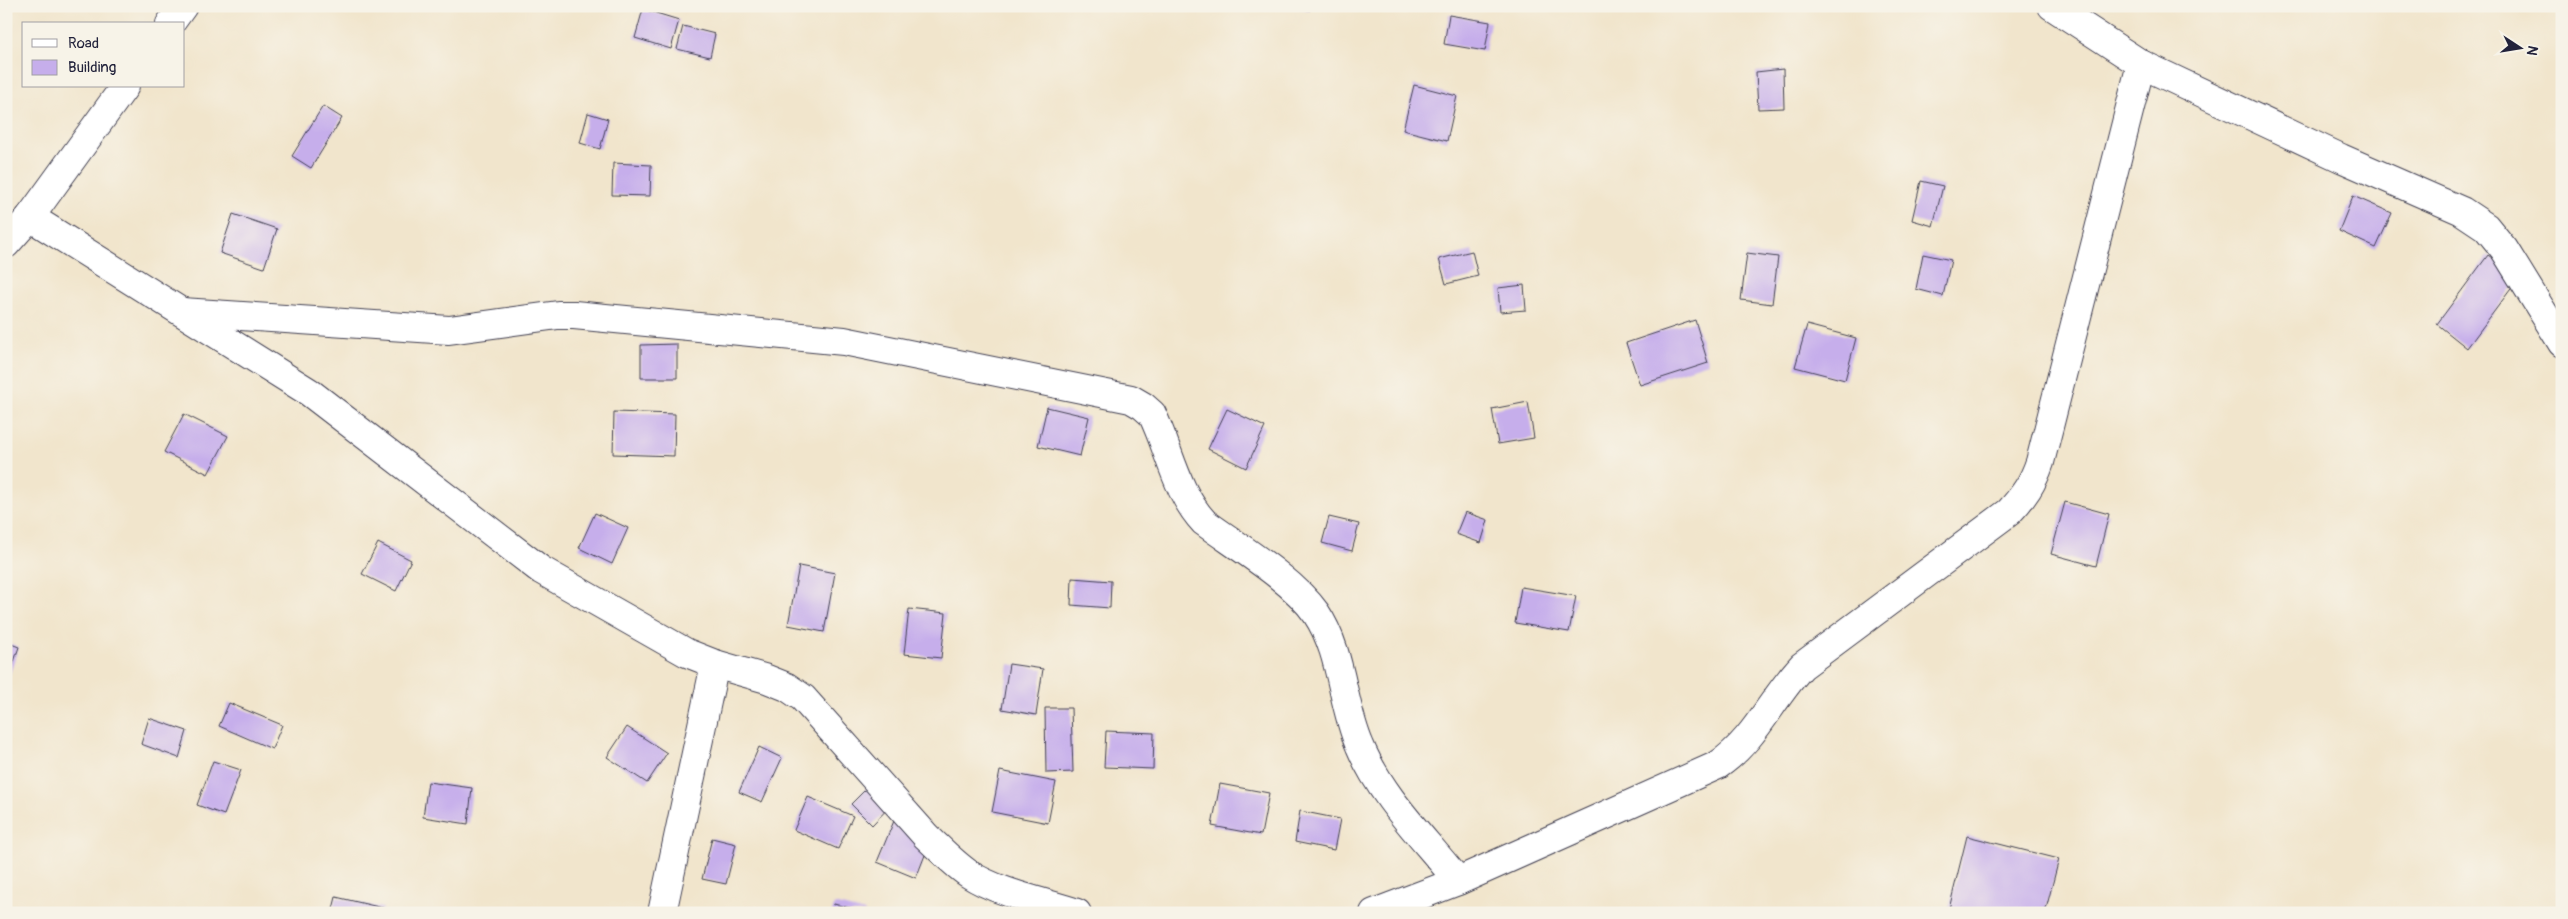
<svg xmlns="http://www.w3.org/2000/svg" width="2568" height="919" font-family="Pangolin,sans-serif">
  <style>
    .building { fill: #c6aeeb }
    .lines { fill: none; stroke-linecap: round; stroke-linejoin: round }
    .minor-casing { stroke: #413f51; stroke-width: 30 }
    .tertiary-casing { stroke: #413f51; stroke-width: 30 }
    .minor { stroke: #fff; stroke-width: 28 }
    .tertiary { stroke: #fff; stroke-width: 28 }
  </style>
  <rect width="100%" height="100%" fill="#f7f3e8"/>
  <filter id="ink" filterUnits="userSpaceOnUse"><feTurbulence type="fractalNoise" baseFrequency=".02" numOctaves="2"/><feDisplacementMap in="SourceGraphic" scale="10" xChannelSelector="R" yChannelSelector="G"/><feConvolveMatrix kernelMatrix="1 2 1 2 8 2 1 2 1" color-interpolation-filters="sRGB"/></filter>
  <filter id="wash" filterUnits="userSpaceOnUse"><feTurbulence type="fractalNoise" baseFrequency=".0096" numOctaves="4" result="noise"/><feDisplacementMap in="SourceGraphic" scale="20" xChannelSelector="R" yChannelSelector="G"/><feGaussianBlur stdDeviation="1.12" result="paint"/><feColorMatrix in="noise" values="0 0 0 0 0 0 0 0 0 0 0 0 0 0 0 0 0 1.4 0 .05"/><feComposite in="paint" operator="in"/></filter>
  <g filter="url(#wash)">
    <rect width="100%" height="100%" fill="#f1e5cc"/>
    <g id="blocks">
      <g class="building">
        <path d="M 1283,6 L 1311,6 L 1310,10 Z"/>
        <path d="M 643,9 L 679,20 L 671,49 L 635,38 Z"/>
        <path d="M 1449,15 L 1490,22 L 1485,51 L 1444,44 Z"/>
        <path d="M 683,26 L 715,34 L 710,57 L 677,49 Z"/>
        <path d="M 1783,69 L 1784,108 L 1758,109 L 1756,72 Z"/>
        <path d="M 1414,85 L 1457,96 L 1447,141 L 1403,130 Z"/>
        <path d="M 323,106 L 342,118 L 311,168 L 292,156 Z"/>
        <path d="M 588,113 L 608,119 L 600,149 L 580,143 Z"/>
        <path d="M 613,163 L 651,165 L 650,196 L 612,195 Z"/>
        <path d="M 1921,181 L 1943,186 L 1933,226 L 1912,220 Z"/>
        <path d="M 2353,196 L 2392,213 L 2376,248 L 2339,231 Z"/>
        <path d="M 233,214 L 277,229 L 264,268 L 220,253 Z"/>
        <path d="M 1472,251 L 1478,276 L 1446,284 L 1439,259 Z"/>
        <path d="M 1747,253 L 1778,257 L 1772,304 L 1741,300 Z"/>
        <path d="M 1923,254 L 1951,260 L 1943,296 L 1916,289 Z"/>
        <path d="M 2488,255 L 2519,278 L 2467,348 L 2437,324 Z"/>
        <path d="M 1524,285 L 1526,310 L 1500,312 L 1498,288 Z"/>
        <path d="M 1695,320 L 1708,363 L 1640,385 L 1626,343 Z"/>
        <path d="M 1807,325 L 1856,338 L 1845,380 L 1795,367 Z"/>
        <path d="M 677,344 L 677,378 L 641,378 L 641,345 Z"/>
        <path d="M 1528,402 L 1534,438 L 1498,444 L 1492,409 Z"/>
        <path d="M 1047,407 L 1089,417 L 1080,456 L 1038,446 Z"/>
        <path d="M 1227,409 L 1265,427 L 1246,468 L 1208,449 Z"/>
        <path d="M 614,412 L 675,414 L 674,456 L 613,454 Z"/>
        <path d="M 184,414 L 228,436 L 208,474 L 164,452 Z"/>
        <path d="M 2065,502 L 2109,514 L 2096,566 L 2051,554 Z"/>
        <path d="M 1465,512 L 1488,520 L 1481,543 L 1456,534 Z"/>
        <path d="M 595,513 L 628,528 L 612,564 L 579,548 Z"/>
        <path d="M 1329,517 L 1359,524 L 1352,551 L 1322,543 Z"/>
        <path d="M 378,543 L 411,560 L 396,591 L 362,574 Z"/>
        <path d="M 799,566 L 835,573 L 824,632 L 788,625 Z"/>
        <path d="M 1072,578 L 1111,581 L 1110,608 L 1071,605 Z"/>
        <path d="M 1521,587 L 1576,596 L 1569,632 L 1515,623 Z"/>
        <path d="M 909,609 L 946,613 L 941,658 L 904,654 Z"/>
        <path d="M 6,642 L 19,647 L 8,679 L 6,678 Z"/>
        <path d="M 1009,664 L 1043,669 L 1036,715 L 1002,709 Z"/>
        <path d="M 229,703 L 282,725 L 272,749 L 219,726 Z"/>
        <path d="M 1045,708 L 1071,708 L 1073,772 L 1046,773 Z"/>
        <path d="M 149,718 L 187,731 L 179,758 L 141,744 Z"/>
        <path d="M 627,727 L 667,753 L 647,783 L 607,757 Z"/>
        <path d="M 1106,731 L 1154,733 L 1153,769 L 1104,767 Z"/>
        <path d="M 759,747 L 782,758 L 762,802 L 739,792 Z"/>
        <path d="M 213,761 L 241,770 L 224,815 L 197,805 Z"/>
        <path d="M 1000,771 L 1056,782 L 1048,823 L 992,812 Z"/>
        <path d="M 875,780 L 895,801 L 872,825 L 851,804 Z"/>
        <path d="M 428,782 L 472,788 L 468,824 L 423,817 Z"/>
        <path d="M 1220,784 L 1269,793 L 1261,835 L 1212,826 Z"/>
        <path d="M 808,797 L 853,816 L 838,849 L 794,830 Z"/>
        <path d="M 1300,811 L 1340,819 L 1334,850 L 1295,842 Z"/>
        <path d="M 896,816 L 934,832 L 916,878 L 877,862 Z"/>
        <path d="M 1967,836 L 2059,859 L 2045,913 L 1948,913 Z"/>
        <path d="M 712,838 L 736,844 L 726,884 L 702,879 Z"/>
        <path d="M 336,897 L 383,908 L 382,913 L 332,913 Z"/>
        <path d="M 834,904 L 865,912 L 865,913 L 832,913 Z"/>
      </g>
    </g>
  </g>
  <g filter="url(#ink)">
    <use href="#blocks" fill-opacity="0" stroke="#413f51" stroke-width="1"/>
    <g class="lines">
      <g class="minor-casing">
        <g id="minor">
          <path d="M 2052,6 L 2141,64 L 2341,158 L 2462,211 L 2486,227 L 2504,249 L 2562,343"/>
          <path d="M 30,217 L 309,392 L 541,570 L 687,653 L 715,664 L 767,679 L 787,687 L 803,698 L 926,836 C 940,849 953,863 969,874 C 998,893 1044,902 1077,913"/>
          <path d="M 182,312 L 449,330 L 558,315 L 574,315 L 844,341 L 1131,399 L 1143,406 L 1152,414 C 1170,451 1176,492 1204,522 C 1238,547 1292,579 1316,613 C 1343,653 1341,703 1360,746 C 1381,797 1424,838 1458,881"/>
          <path d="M 662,913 L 715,664"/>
          <path d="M 1374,913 L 1458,881 L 1718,765 C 1756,739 1771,699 1802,666 L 2009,512 C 2024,496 2033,483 2040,462 L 2141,64"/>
        </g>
      </g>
      <g class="tertiary-casing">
        <g id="tertiary">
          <path d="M 170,24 L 183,6"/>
          <path d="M 6,244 L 30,217 L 125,86"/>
        </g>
      </g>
      <use href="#minor" class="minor"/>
      <use href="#tertiary" class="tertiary"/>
    </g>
  </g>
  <rect width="2568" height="919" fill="none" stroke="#f7f3e8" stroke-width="25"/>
  <rect x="22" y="22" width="162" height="65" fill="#f7f3e8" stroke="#a29fa3"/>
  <rect x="32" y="39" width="25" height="8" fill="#ffffff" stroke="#a29fa3"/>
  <text x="68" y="48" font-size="15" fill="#22223b">Road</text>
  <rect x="32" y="60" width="25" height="15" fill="#c6aeeb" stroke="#a29fa3"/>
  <text x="68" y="72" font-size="15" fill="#22223b">Building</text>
  <g transform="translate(2520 48) rotate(102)" stroke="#f7f3e8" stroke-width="4" paint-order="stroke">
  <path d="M0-4L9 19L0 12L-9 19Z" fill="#22223b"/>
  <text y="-8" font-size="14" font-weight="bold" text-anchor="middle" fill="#22223b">N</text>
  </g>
</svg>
